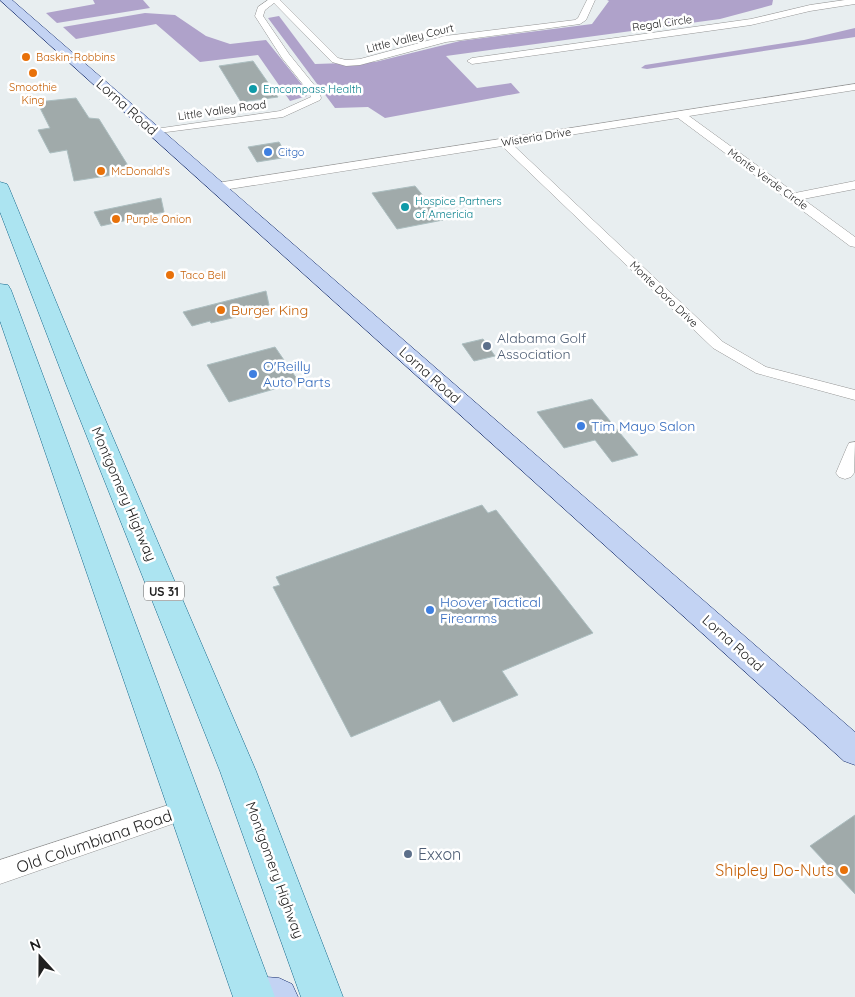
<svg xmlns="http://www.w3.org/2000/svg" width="855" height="997" font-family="Quicksand,sans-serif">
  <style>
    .forest { fill: #afa2ca }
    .building { fill: #a0aaaa; stroke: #acbec0 }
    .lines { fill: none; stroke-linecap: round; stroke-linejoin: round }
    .street-casing { stroke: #949494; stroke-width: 1 }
    .secondary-casing { stroke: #122a6c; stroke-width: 1 }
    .primary-casing { stroke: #12678b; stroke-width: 1 }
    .street { fill: #fff; fill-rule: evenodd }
    .secondary { fill: #c3d3f3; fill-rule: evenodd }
    .primary { fill: #ace4f1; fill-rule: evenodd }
    .food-dot { fill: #e8710a; stroke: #fff; stroke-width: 2 }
    .culture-dot { fill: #0f9aa8; stroke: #fff; stroke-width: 2 }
    .shop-dot { fill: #3f7fe0; stroke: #fff; stroke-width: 2 }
    .service-dot { fill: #5c6f8a; stroke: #fff; stroke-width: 2 }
    .labels { text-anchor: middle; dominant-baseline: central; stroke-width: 5; stroke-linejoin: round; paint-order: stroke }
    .far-street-label { font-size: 11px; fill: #202020; stroke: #fff }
    .far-food-label { font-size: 11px; fill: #c56008; stroke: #fff; text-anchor: start }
    .far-culture-label { font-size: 11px; fill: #0d838f; stroke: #fff; text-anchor: start }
    .far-shop-label { font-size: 11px; fill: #366cbe; stroke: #fff; text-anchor: start }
    .shield { fill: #fff; stroke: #636363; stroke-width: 1 }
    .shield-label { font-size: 12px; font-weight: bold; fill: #202020 }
    .street-label { font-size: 14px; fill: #202020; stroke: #fff }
    .food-label { font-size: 14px; fill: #c56008; stroke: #fff; text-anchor: start }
    .service-label { font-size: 14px; fill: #4e5e75; stroke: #fff; text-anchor: start }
    .shop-label { font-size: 14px; fill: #366cbe; stroke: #fff; text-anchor: start }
    .near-street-label { font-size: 16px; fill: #202020; stroke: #fff }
    .near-service-label { font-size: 16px; fill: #4e5e75; stroke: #fff; text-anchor: start }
    .near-food-label { font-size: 16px; fill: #c56008; stroke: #fff; text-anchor: end }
  </style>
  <rect width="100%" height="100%" fill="#e8eef0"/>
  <g class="forest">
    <path d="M 93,0 L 143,0 L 150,8 L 57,23 L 46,13 L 95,4 Z"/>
    <path d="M 607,0 L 773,0 L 772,5 L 720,19 L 446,56 L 477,88 L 511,83 L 520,93 L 385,118 L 368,107 L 335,108 L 268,18 L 279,16 L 315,64 L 375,62 L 460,41 L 592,24 L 609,1 Z"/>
    <path d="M 145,13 L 175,15 L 206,36 L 230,44 L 266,40 L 303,86 L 307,96 L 290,101 L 258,55 L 200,62 L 156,24 L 76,39 L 63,27 Z"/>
    <path d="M 855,28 L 855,37 L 647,69 L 641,68 L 645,65 L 804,40 Z"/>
  </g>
  <g class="building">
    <path d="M 253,61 L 278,97 L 241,102 L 219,66 Z"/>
    <path d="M 76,98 L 89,118 L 99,119 L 132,172 L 74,181 L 67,150 L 50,153 L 38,130 L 50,128 L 37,102 Z"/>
    <path d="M 279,142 L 288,157 L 257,162 L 248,147 Z"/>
    <path d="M 415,186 L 443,220 L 397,229 L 372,193 Z"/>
    <path d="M 161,198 L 164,212 L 101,226 L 94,212 Z"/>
    <path d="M 266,291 L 269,305 L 234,314 L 236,317 L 211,323 L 210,321 L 192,326 L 183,312 Z"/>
    <path d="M 483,339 L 495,356 L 474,361 L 462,344 Z"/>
    <path d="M 275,347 L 299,382 L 229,402 L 207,365 Z"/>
    <path d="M 592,399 L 638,455 L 612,462 L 595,440 L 564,448 L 537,412 Z"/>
    <path d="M 482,505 L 488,513 L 496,510 L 593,633 L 502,671 L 518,695 L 453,722 L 440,700 L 351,737 L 273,587 L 280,585 L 276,577 Z"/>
    <path d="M 855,815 L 855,894 L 810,846 Z"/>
  </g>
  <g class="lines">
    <g class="street-casing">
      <g id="street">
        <path d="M 268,0 L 280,0 L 338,58 L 346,60 L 360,59 L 445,36 L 575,20 L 578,18 L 587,0 L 595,0 L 586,20 L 580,24 L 446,42 L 360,65 L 346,66 L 332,62 L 274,3 L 265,10 L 263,16 L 289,54 L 319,91 L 321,98 L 320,100 L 283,117 L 151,134 L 150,132 L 151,130 L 155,129 L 280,111 L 311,97 L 309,92 L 282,58 L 255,16 L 258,7 Z"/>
        <path d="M 845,0 L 855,0 L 855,4 L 810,11 L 751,25 L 472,64 L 467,61 L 472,58 L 751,19 L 810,5 Z"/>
        <path d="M 855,84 L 855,90 L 689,116 L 795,193 L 855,181 L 855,189 L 803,199 L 855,237 L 855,247 L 850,246 L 678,118 L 512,144 L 723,342 L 766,367 L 855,390 L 855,400 L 756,373 L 713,348 L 502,146 L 217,191 L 211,187 L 217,183 Z"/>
        <path d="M 855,442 L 854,473 L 851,477 L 845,479 L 839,477 L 836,473 L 847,447 L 849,443 Z"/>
        <path d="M 187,799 L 195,802 L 199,809 L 195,816 L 0,884 L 0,860 Z"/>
      </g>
    </g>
    <g class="secondary-casing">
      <g id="secondary">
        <path d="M 0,0 L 12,0 L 855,732 L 855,765 L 844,761 Z"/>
        <path d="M 253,976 L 279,978 L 292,984 L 298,997 L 235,997 L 240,982 Z"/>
      </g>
    </g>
    <g class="primary-casing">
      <g id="primary">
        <path d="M 0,182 L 7,184 L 9,188 L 90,384 L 256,771 L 343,997 L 301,997 L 220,771 L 66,384 L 0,212 Z"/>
        <path d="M 0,284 L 8,285 L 11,290 L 275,997 L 233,997 L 0,321 Z"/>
      </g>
    </g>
    <use href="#street" class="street"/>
    <use href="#secondary" class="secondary"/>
    <use href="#primary" class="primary"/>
  </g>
  <g class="food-dot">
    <circle cx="26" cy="57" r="5"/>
    <circle cx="33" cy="73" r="5"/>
    <circle cx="101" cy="171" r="5"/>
    <circle cx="116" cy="219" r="5"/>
    <circle cx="170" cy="275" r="5"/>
    <circle cx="221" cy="310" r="5"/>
    <circle cx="844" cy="870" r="5"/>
  </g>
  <g class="culture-dot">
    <circle cx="253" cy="89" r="5"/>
    <circle cx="405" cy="207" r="5"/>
  </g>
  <g class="shop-dot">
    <circle cx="268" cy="152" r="5"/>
    <circle cx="253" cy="374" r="5"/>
    <circle cx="581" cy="426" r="5"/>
    <circle cx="430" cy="610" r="5"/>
  </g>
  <g class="service-dot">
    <circle cx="487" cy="346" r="5"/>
    <circle cx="408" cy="854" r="5"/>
  </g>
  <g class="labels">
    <g class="far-street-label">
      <text transform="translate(662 23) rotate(-8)">Regal Circle</text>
      <text transform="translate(410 38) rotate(-14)">Little Valley Court</text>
      <text transform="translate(222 110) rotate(-8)">Little Valley Road</text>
      <text transform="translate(536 137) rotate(-9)">Wisteria Drive</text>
      <text transform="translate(768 179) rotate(36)">Monte Verde Circle</text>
      <text transform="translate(664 294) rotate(44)">Monte Doro Drive</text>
    </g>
    <g class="far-food-label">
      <text x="36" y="57">Baskin-Robbins</text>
      <text x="33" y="87" text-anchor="middle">Smoothie<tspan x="33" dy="13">King</tspan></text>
      <text x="111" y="171">McDonald's</text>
      <text x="126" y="219">Purple Onion</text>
      <text x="180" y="275">Taco Bell</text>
    </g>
    <g class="far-culture-label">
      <text x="263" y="89">Emcompass Health</text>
      <text x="415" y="201">Hospice Partners<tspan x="415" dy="13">of Americia</tspan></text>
    </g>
    <g class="far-shop-label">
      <text x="278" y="152">Citgo</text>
    </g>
    <rect class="shield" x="144" y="581.5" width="40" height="19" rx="4"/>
    <g class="shield-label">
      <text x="164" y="591">US 31</text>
    </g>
    <g class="street-label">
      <text transform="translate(127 107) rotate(42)">Lorna Road</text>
      <text transform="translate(430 375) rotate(42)">Lorna Road</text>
      <text transform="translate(124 494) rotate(67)">Montgomery Highway</text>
      <text transform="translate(733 643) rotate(42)">Lorna Road</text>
      <text transform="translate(275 870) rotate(70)">Montgomery Highway</text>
    </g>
    <g class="food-label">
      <text x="231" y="310">Burger King</text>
    </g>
    <g class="service-label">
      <text x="497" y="338">Alabama Golf<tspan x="497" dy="16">Association</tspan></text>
    </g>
    <g class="shop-label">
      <text x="263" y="366">O'Reilly<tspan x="263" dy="16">Auto Parts</tspan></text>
      <text x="591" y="426">Tim Mayo Salon</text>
      <text x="440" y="602">Hoover Tactical<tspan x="440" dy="16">Firearms</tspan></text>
    </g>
    <g class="near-street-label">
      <text transform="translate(94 841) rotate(-19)">Old Columbiana Road</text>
    </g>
    <g class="near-service-label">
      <text x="418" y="854">Exxon</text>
    </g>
    <g class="near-food-label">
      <text x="834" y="870">Shipley Do-Nuts</text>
    </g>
  </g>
  <g transform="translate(40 957) rotate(339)" stroke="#ffffff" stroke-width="4" paint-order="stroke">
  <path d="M0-4L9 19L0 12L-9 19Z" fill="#202020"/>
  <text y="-8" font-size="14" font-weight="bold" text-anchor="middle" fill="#202020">N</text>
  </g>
</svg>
